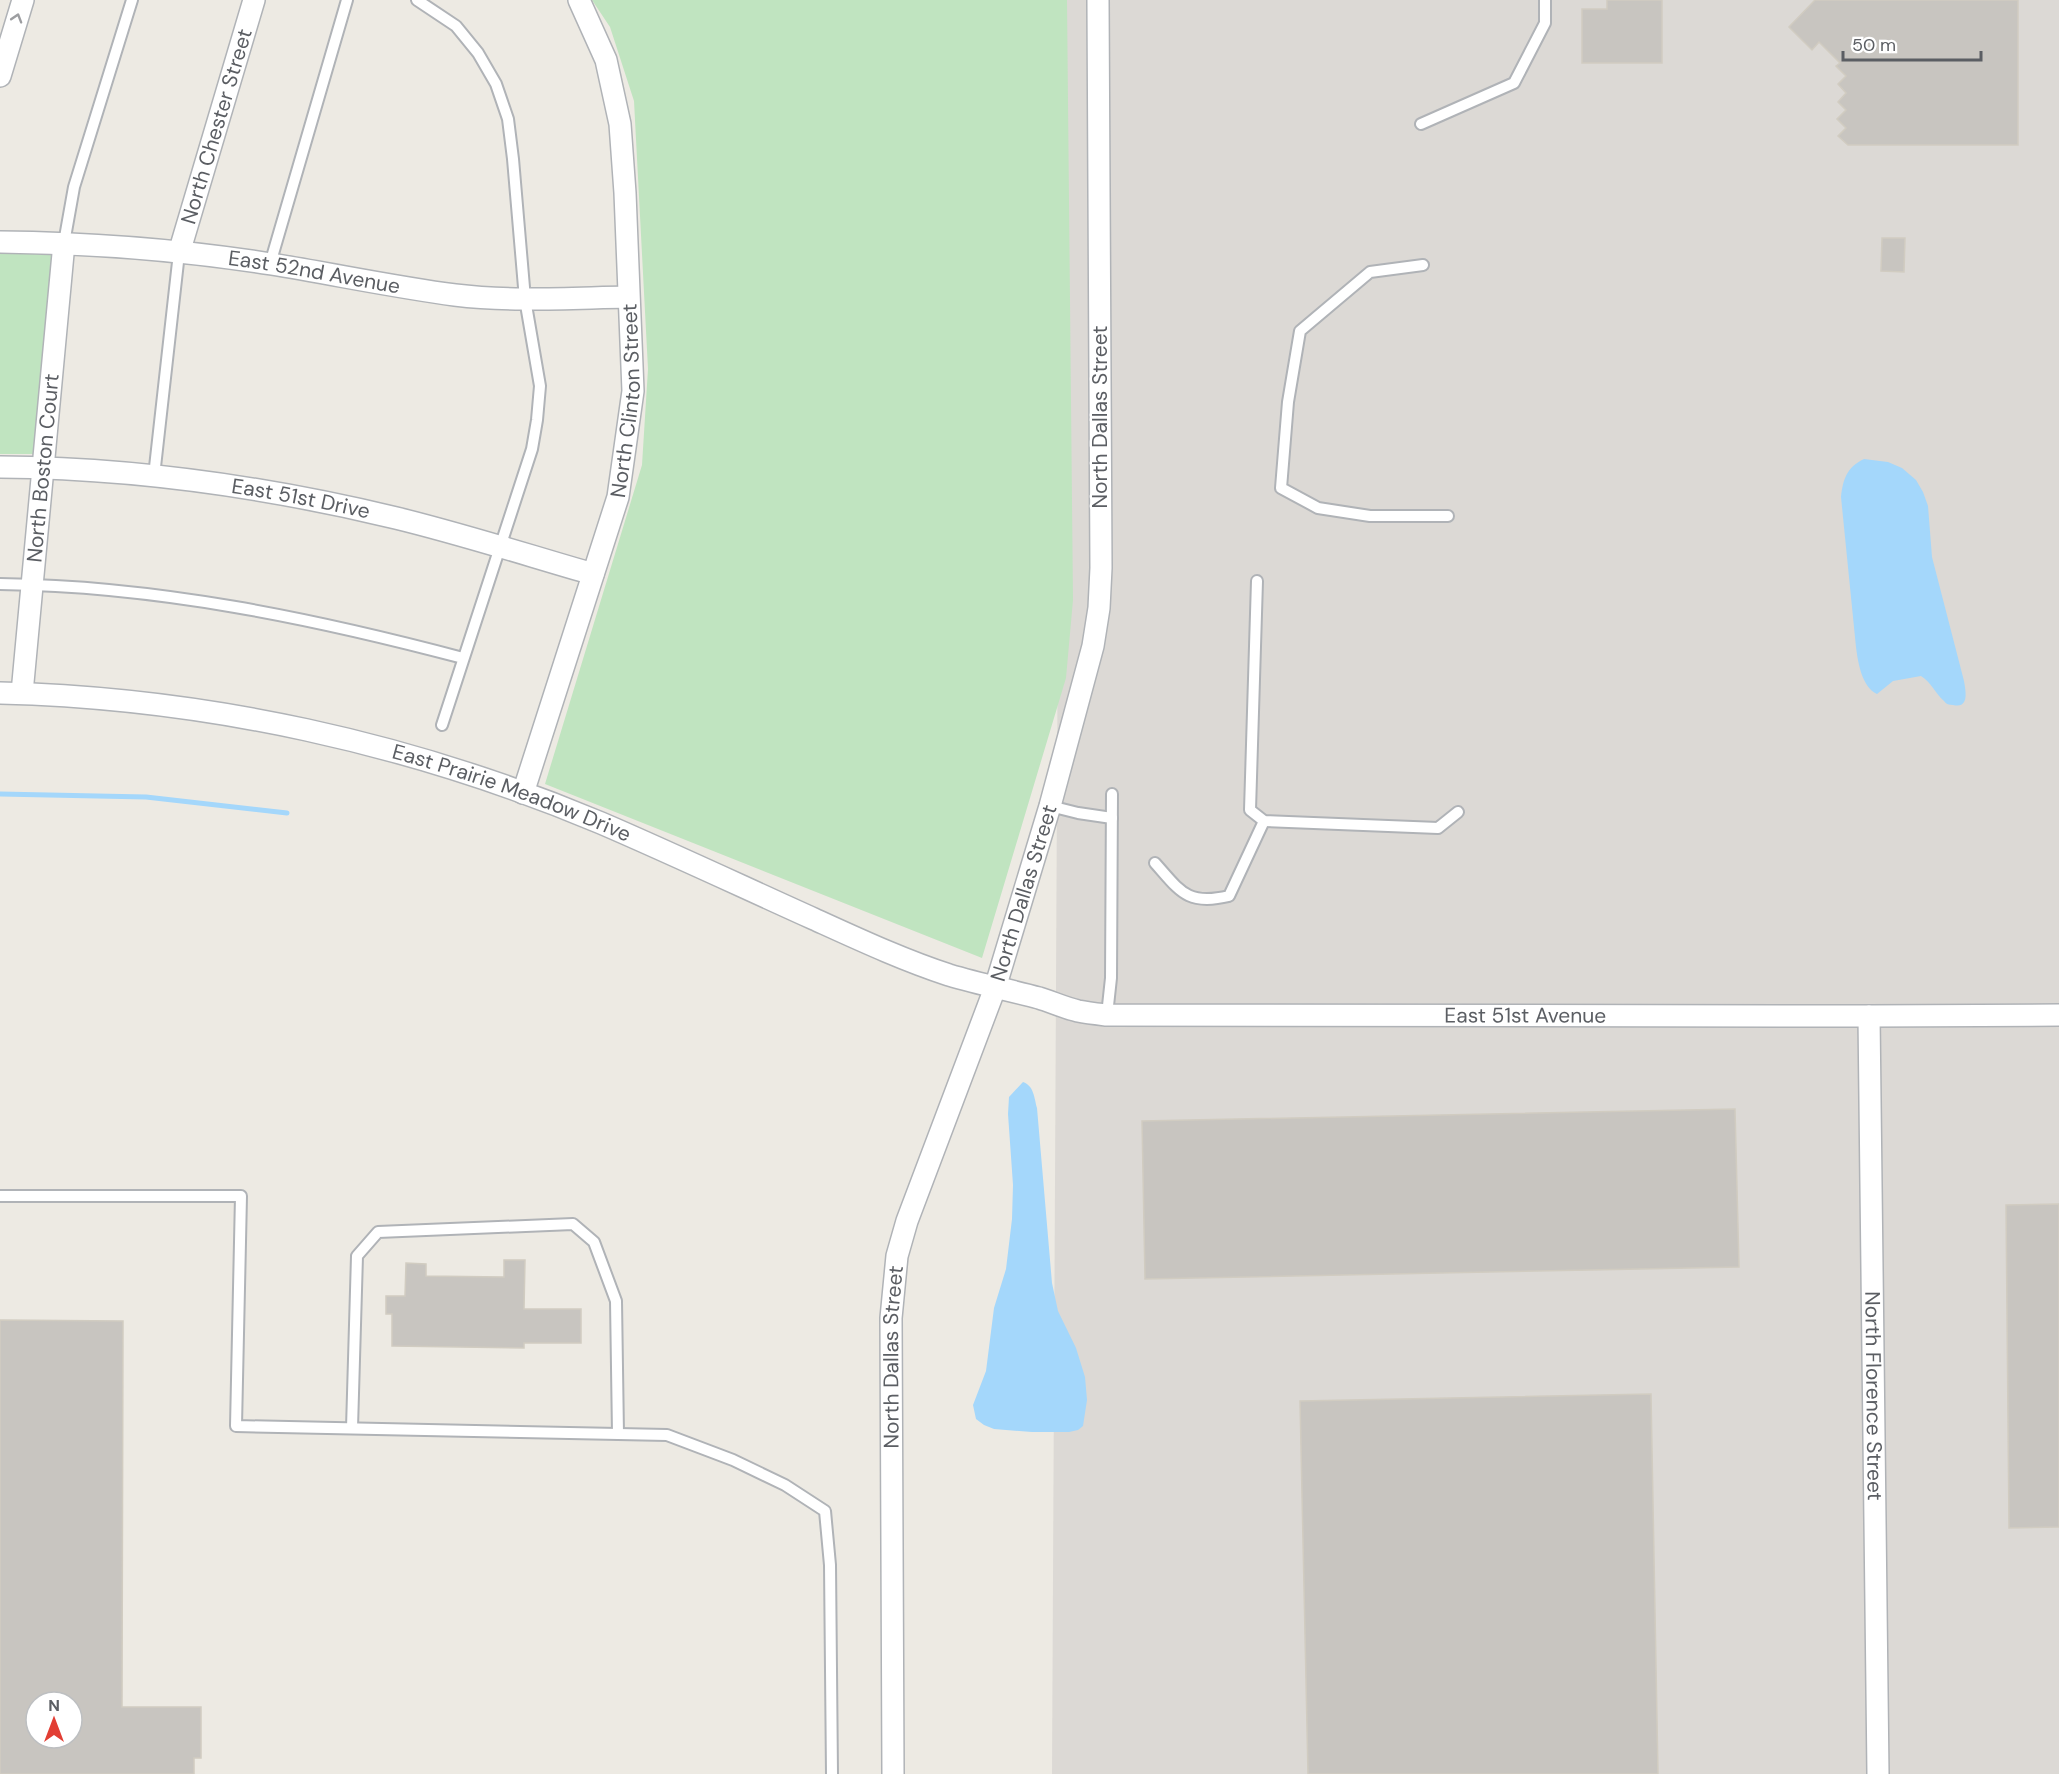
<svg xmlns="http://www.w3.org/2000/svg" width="2059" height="1774" font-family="'DM Sans',sans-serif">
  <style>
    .industrial { fill: #dcd9d5 }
    .green { fill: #c0e4c0 }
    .water { fill: #a4d7fb }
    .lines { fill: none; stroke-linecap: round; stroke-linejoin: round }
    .stream { stroke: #a4d7fb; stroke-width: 5 }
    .building { fill: #c8c5c0; stroke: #d1ccc1; stroke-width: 1.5; fill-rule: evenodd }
    .lane-casing { stroke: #b0b3b7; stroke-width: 14 }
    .street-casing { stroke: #b0b3b7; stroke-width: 24 }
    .lane { stroke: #fff; stroke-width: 10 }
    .street { stroke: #fff; stroke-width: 21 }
    .oneway { stroke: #9d9ea1 }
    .labels { text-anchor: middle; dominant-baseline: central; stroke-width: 4.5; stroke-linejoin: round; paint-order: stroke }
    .street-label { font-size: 21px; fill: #5b5e63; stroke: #fff }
  </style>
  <rect width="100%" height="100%" fill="#edeae3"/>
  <path class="industrial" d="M 1061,0 L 2059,0 L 2059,1774 L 1052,1774 Z"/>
  <g class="green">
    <path d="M 592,0 L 1067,0 L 1073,600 L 1066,678 L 982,958 L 545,784 L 642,465 L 648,369 L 634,101 L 610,27 Z"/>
    <path d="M 0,247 L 58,248 L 35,454 L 0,454 Z"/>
  </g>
  <g class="water">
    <path d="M 1864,459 L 1888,462 L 1902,468 L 1916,480 L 1923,492 L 1928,506 L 1932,557 L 1964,681 C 1966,692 1969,709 1953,705 C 1949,705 1946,704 1944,701 C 1935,693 1932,683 1921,676 L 1893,681 L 1877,694 C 1862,687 1858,663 1856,647 L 1841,497 C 1843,479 1847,467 1864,459 Z"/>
    <path d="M 1023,1082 C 1034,1086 1034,1097 1037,1108 L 1052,1283 L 1058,1311 L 1076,1348 L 1085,1377 L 1087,1400 L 1083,1426 L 1078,1430 L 1069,1432 L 1032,1432 L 994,1429 L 984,1425 L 976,1419 L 973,1405 L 986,1371 L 994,1308 L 1006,1269 L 1012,1219 L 1013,1185 L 1008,1114 L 1009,1097 Z"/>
  </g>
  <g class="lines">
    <path class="stream" d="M 0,794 L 146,797 L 287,813"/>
  </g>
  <g class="building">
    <path d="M 1607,0 L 1662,0 L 1662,63 L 1582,63 L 1582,9 L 1607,9 Z"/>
    <path d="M 1815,0 L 2018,0 L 2018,145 L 1848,145 L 1838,136 L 1846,128 L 1837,119 L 1846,110 L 1838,102 L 1846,93 L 1838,84 L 1846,76 L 1836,66 L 1840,63 L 1819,42 L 1812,50 L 1789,27 Z"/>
    <path d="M 1882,238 L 1905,238 L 1904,272 L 1881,271 Z"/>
    <path d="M 1735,1109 L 1739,1267 L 1145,1279 L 1142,1121 Z"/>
    <path d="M 2059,1204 L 2059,1527 L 2009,1528 L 2006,1205 Z"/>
    <path d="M 504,1260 L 525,1260 L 524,1309 L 581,1309 L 581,1343 L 524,1343 L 524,1348 L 392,1346 L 392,1314 L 386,1314 L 386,1296 L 405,1296 L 406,1263 L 426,1264 L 426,1276 L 504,1277 Z"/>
    <path d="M 0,1320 L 123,1321 L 122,1707 L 201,1707 L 201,1758 L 194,1758 L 194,1774 L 0,1774 ZM 36,1702 L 72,1702 L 72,1738 L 36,1738 Z"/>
    <path d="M 1651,1394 L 1658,1774 L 1308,1774 L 1300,1401 Z"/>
  </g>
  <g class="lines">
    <g class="lane-casing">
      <g id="lane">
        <path d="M 417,0 L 456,26 L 478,53 L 496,84 L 508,119 L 513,159 L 525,299 L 540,386 L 537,420 L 532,449 L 442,725"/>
        <path d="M 1421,124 L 1514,83 L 1545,23 L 1545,0"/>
        <path d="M 64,243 L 74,187 L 132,0"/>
        <path d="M 270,264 L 347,0"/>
        <path d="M 1423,265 L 1370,272 L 1300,331 L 1288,402 L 1281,488 L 1318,508 L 1370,516 L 1448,516"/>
        <path d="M 154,476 L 179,253"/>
        <path d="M 1257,581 L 1250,810 L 1264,821 L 1438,828 L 1458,812"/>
        <path d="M 0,584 C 157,586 312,618 463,658"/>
        <path d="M 1050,806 L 1078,813 L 1112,818"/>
        <path d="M 1155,863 C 1180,891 1187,906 1229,896 L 1264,821"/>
        <path d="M 1107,1015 L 1111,978 L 1112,794"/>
        <path d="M 0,1196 L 241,1196 L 236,1426 L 667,1435 L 733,1460 L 785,1485 L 825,1511 L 830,1565 L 832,1774"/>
        <path d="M 352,1428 L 357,1256 L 378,1232 L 573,1224 L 594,1242 L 616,1301 L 618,1434"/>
      </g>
    </g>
    <g class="street-casing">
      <g id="street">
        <path d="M 0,76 L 23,0"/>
        <path id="s1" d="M 0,242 C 91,243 182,250 271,264 C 333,274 394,287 455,295 C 512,302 571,298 628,297"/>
        <path id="s2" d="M 179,253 L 254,0"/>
        <path id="s3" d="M 0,467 C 133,468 267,487 396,518 C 462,534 527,555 593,574"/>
        <path id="s4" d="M 0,693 C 206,698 411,743 601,823 C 673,854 743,887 814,919 C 858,939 903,960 949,975 C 979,984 1009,990 1039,998 C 1052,1002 1065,1008 1078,1011 C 1088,1013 1098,1014 1107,1015 L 1869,1016 L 2059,1015"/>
        <path id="s5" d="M 22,693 L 64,243"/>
        <path id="s6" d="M 523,793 L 618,497 L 633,391 L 625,193 L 620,124 L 606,60 L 579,0"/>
        <path id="s7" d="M 1869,1016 L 1878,1774"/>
        <path id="s8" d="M 893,1774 L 891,1318 L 897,1256 L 907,1221 L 995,988 L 1050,806 L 1093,646 L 1099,608 L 1101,568 L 1098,0"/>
      </g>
    </g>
    <use href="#lane" class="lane"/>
    <use href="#street" class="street"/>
  </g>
  <defs><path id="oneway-chevron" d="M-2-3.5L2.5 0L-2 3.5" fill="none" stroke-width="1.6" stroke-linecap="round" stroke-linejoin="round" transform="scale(1.5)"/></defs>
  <use class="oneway" href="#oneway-chevron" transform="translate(17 18) rotate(-73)"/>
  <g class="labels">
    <g class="street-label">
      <text stroke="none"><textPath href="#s2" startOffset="132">North Chester Street</textPath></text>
      <text stroke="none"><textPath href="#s1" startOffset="316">East 52nd Avenue</textPath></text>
      <text stroke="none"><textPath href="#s6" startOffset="408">North Clinton Street</textPath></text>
      <text transform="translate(1100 417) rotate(-90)">North Dallas Street</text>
      <text stroke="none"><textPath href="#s5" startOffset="226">North Boston Court</textPath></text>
      <text stroke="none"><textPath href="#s3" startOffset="303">East 51st Drive</textPath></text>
      <text stroke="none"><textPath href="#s4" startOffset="524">East Prairie Meadow Drive</textPath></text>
      <text stroke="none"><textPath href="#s8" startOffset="903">North Dallas Street</textPath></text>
      <text stroke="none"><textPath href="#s4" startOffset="1580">East 51st Avenue</textPath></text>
      <text stroke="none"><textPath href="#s8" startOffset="417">North Dallas Street</textPath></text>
      <text stroke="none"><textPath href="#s7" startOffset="380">North Florence Street</textPath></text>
    </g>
  </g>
  <g transform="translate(54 1720)"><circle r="28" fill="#ffffff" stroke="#bdbfc1" stroke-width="1.5"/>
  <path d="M0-4.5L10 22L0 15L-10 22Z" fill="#e23e34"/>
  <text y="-9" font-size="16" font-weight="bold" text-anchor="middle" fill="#5b5e63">N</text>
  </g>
  <path d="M1843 51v9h138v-9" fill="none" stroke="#5b5e63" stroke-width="3"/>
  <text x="1852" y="51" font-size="18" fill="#5b5e63" stroke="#ffffff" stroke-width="4.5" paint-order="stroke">50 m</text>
</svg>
